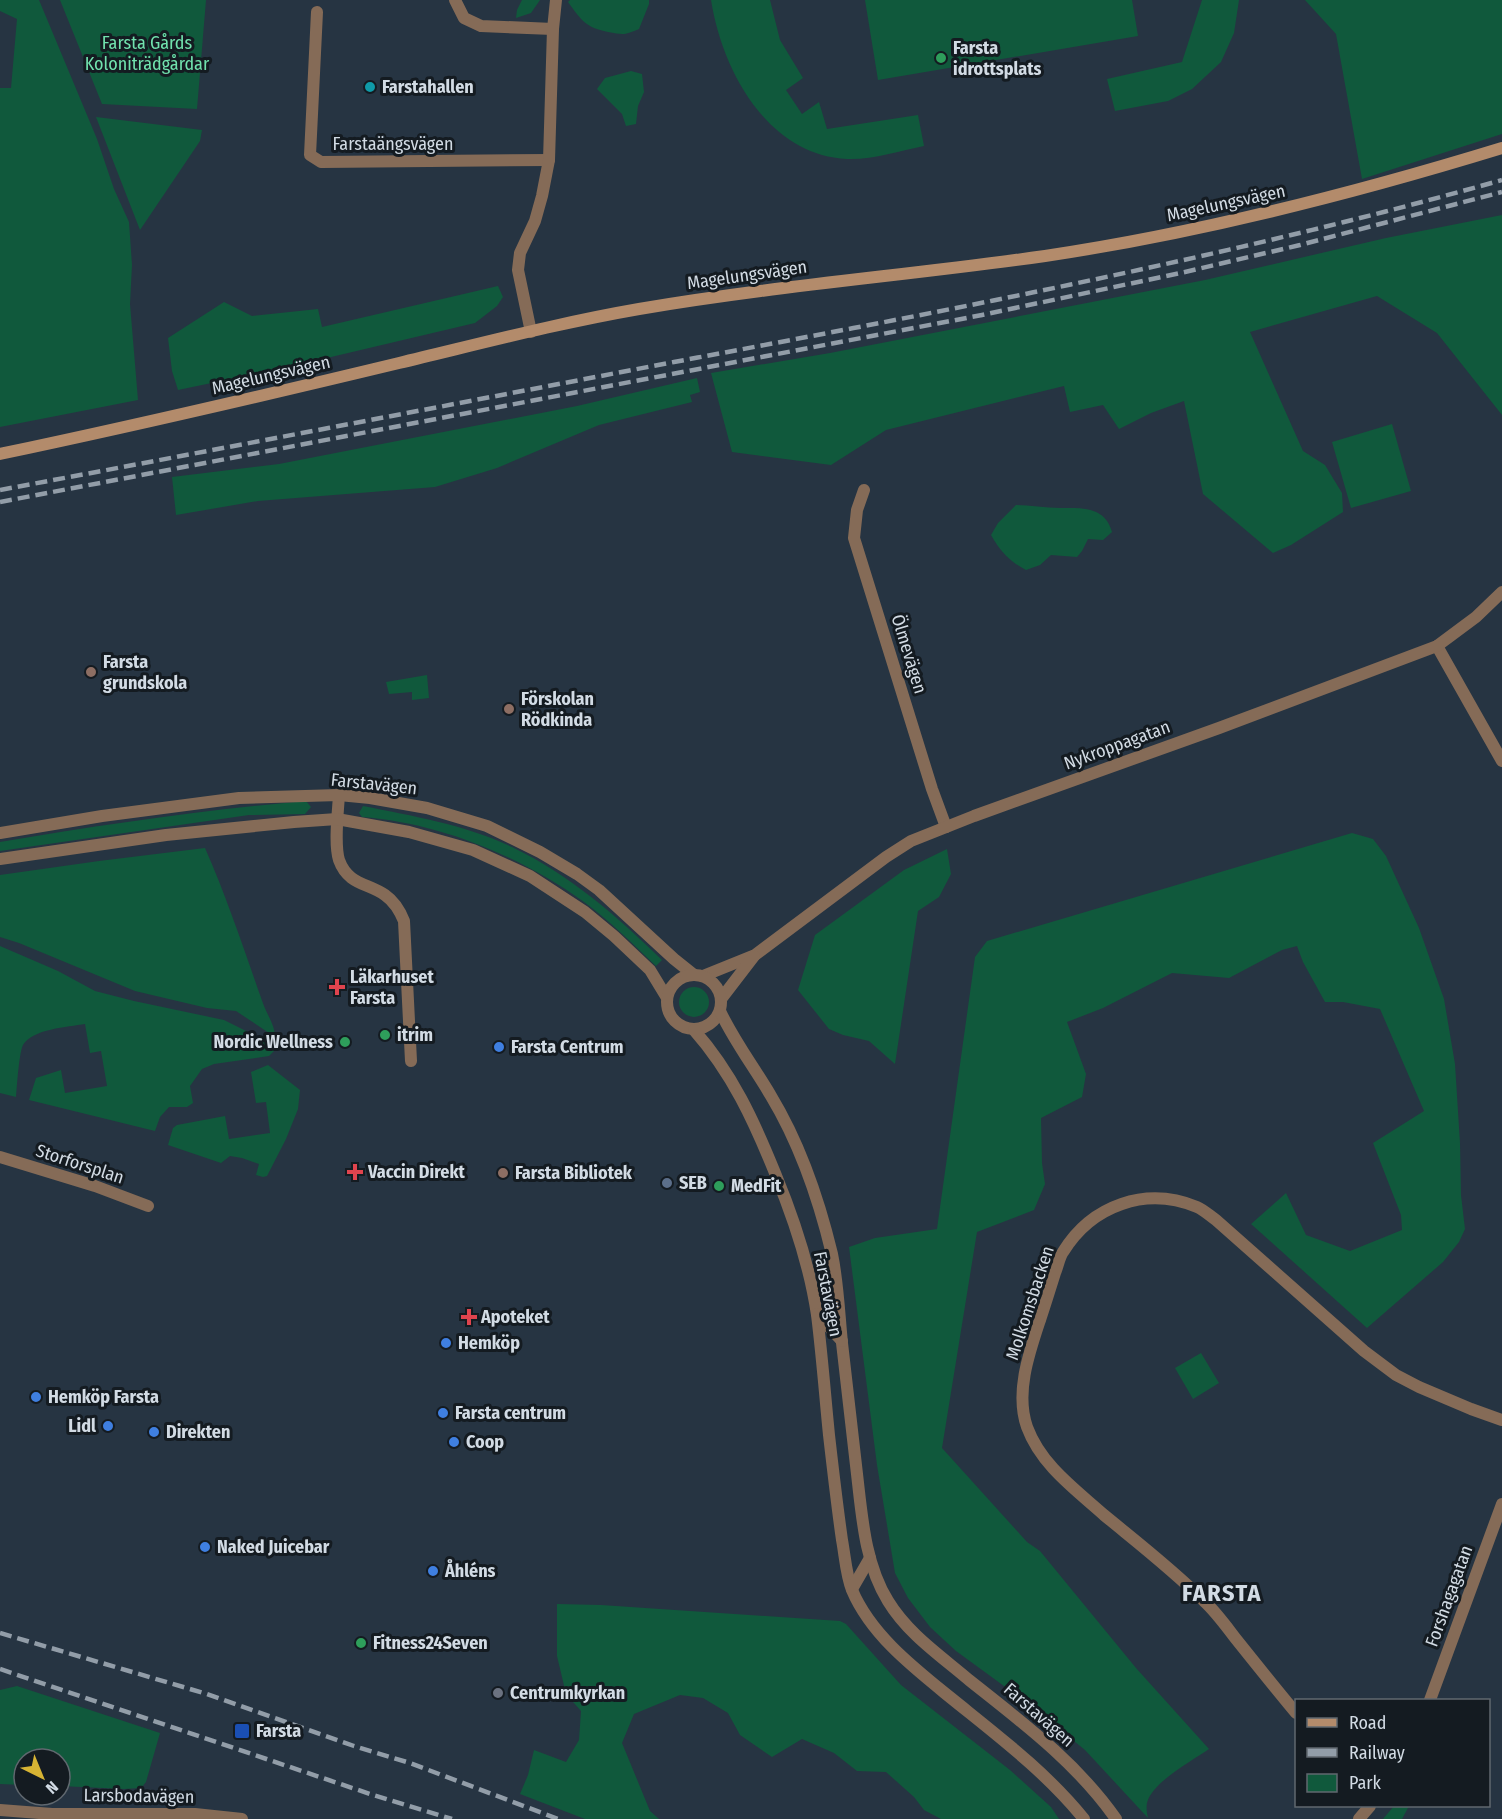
<svg xmlns="http://www.w3.org/2000/svg" width="1502" height="1819" font-family="'Fira Sans Condensed',sans-serif">
  <style>
    .green { fill: #10593c }
    .lines { fill: none; stroke-linecap: round; stroke-linejoin: round }
    .minor { stroke: #856b57; stroke-width: 12 }
    .tertiary { stroke: #856b57; stroke-width: 12 }
    .secondary { stroke: #b38b6b; stroke-width: 12 }
    .rail { stroke: #929da8; stroke-width: 4.5; stroke-dasharray: 12 6; stroke-linecap: butt }
    .leisure-dot { fill: #2e9e5b; stroke: #141b21; stroke-width: 2 }
    .culture-dot { fill: #0f9aa8; stroke: #141b21; stroke-width: 2 }
    .education-dot { fill: #8d6e63; stroke: #141b21; stroke-width: 2 }
    .health-dot { fill: #e0444e; stroke: #141b21; stroke-width: 2 }
    .shop-dot { fill: #3f7fe0; stroke: #141b21; stroke-width: 2 }
    .service-dot { fill: #5c6f8a; stroke: #141b21; stroke-width: 2 }
    .worship-dot { fill: #6b7280; stroke: #141b21; stroke-width: 2 }
    .transit-dot { fill: #1a4fb4; stroke: #141b21; stroke-width: 2 }
    .labels { text-anchor: middle; dominant-baseline: central; stroke-width: 6; stroke-linejoin: round; paint-order: stroke }
    .park-label { font-size: 18px; fill: #71e2ae; stroke: #141b21 }
    .poi-label { font-size: 18px; font-weight: bold; fill: #d2dbe4; stroke: #141b21; text-anchor: start }
    .street-label { font-size: 18px; fill: #d2dbe4; stroke: #141b21 }
    .district-label { font-size: 24px; font-weight: bold; letter-spacing: 1.5px; fill: #d2dbe4; stroke: #141b21 }
  </style>
  <rect width="100%" height="100%" fill="#263442"/>
  <g class="green">
    <path d="M 0,0 L 39,0 L 97,139 L 114,189 L 129,222 L 132,265 L 130,304 L 138,400 L 0,427 L 0,88 L 11,88 L 17,19 L 0,11 Z"/>
    <path d="M 60,0 L 206,0 L 197,109 L 102,104 Z"/>
    <path d="M 522,0 L 540,0 L 531,13 L 516,18 L 517,10 Z"/>
    <path d="M 570,0 L 649,0 L 649,4 L 639,29 C 625,35 624,35 608,32 C 585,27 582,21 568,2 Z"/>
    <path d="M 711,0 L 770,0 L 780,40 L 803,78 L 786,90 L 802,114 L 819,102 L 827,129 L 918,115 L 924,146 C 899,151 872,160 847,159 C 767,155 722,70 711,0 Z"/>
    <path d="M 865,0 L 1132,0 L 1138,36 L 878,80 Z"/>
    <path d="M 1202,0 L 1239,0 L 1234,33 L 1221,62 L 1192,89 L 1168,101 L 1115,111 L 1107,79 L 1182,62 Z"/>
    <path d="M 1305,0 L 1502,0 L 1502,134 L 1362,179 L 1336,34 Z"/>
    <path d="M 631,71 L 642,74 L 644,92 L 638,106 L 636,124 L 626,126 L 622,114 L 597,89 L 605,78 Z"/>
    <path d="M 96,117 L 202,130 L 200,141 L 140,230 Z"/>
    <path d="M 1502,215 L 1502,415 L 1437,333 L 1377,296 L 1250,332 L 1303,451 L 1325,465 L 1342,493 L 1343,512 L 1291,545 L 1273,553 L 1203,494 L 1184,401 L 1151,413 L 1119,429 L 1103,405 L 1070,412 L 1064,386 L 886,430 L 831,465 L 732,452 L 711,373 L 830,353 L 1205,280 L 1386,238 Z"/>
    <path d="M 498,286 L 503,297 L 497,306 L 475,323 L 293,366 L 178,390 L 172,371 L 168,338 L 224,302 L 252,316 L 318,309 L 322,327 Z"/>
    <path d="M 697,378 L 700,392 L 690,395 L 692,402 L 599,425 L 497,468 L 435,487 L 258,501 L 176,515 L 172,477 L 279,464 L 577,406 Z"/>
    <path d="M 1392,424 L 1411,491 L 1351,508 L 1332,442 Z"/>
    <path d="M 1016,505 C 1030,505 1045,508 1060,508 C 1081,508 1105,506 1112,532 L 1103,540 L 1088,539 L 1082,551 L 1077,557 L 1051,555 L 1040,565 L 1026,570 C 1010,562 1000,551 991,535 L 998,523 Z"/>
    <path d="M 427,675 L 429,698 L 412,700 L 412,692 L 389,694 L 386,682 Z"/>
    <path d="M 306,801 L 311,807 L 305,814 L 249,815 L 0,851 L 0,842 C 101,825 203,810 306,801 Z"/>
    <path d="M 363,806 C 413,816 466,825 512,847 C 570,875 617,916 662,960 L 656,966 C 633,944 610,921 584,902 C 520,856 440,823 362,817 L 359,813 Z"/>
    <path d="M 1352,833 L 1373,839 L 1386,856 L 1419,928 L 1444,999 L 1455,1064 L 1460,1143 L 1461,1195 L 1465,1229 L 1459,1242 L 1443,1262 L 1367,1328 L 1251,1224 L 1286,1193 L 1306,1235 L 1350,1251 L 1402,1230 L 1401,1215 L 1373,1143 L 1424,1111 L 1380,1009 L 1343,1002 L 1325,1002 L 1303,962 L 1297,946 L 1282,950 L 1229,978 L 1172,973 L 1103,1008 L 1067,1022 L 1086,1074 L 1082,1097 L 1041,1118 L 1042,1163 L 1045,1184 L 1034,1210 L 977,1232 L 942,1448 L 1027,1542 L 1040,1551 L 1136,1668 L 1209,1749 C 1192,1761 1152,1782 1147,1803 C 1146,1808 1147,1814 1148,1818 L 1085,1750 L 1030,1705 L 956,1651 L 930,1627 L 908,1598 L 895,1573 L 877,1465 L 849,1247 L 875,1238 L 937,1229 L 975,957 L 987,941 Z"/>
    <path d="M 205,848 C 228,900 245,953 264,1006 C 268,1016 275,1026 275,1037 L 236,1011 L 207,1008 L 135,991 L 19,943 L 0,937 L 0,875 L 99,861 Z"/>
    <path d="M 947,849 L 951,874 L 939,897 L 918,911 L 895,1064 L 869,1041 L 843,1035 L 829,1029 L 798,990 L 815,935 L 904,870 Z"/>
    <path d="M 0,946 L 58,971 L 95,991 L 134,1001 L 224,1020 L 274,1045 L 275,1050 L 269,1056 L 214,1064 L 202,1069 L 190,1086 L 193,1103 L 187,1107 L 169,1107 L 160,1117 L 155,1131 L 29,1100 L 36,1078 L 61,1070 L 65,1093 L 107,1086 L 101,1051 L 90,1053 L 85,1024 C 68,1027 32,1029 23,1045 C 19,1053 17,1086 16,1097 L 0,1093 Z"/>
    <circle cx="694" cy="1002" r="15"/>
    <path d="M 268,1065 L 300,1090 L 298,1109 L 286,1139 L 267,1176 L 263,1177 L 256,1175 L 259,1164 L 242,1158 L 230,1156 L 221,1163 L 168,1145 L 173,1128 L 177,1125 L 225,1116 L 229,1139 L 270,1133 L 266,1102 L 256,1103 L 251,1072 Z"/>
    <path d="M 1201,1353 L 1219,1383 L 1193,1399 L 1175,1368 Z"/>
    <path d="M 557,1604 L 601,1605 L 840,1621 L 846,1624 L 901,1685 L 1010,1770 L 1051,1807 L 1059,1819 L 941,1819 L 924,1810 L 914,1797 L 886,1772 L 857,1771 L 834,1753 L 802,1739 L 772,1757 L 740,1735 L 728,1713 L 703,1698 L 680,1695 L 634,1714 L 622,1743 L 650,1811 L 659,1819 L 585,1819 L 520,1794 L 528,1775 L 534,1750 L 566,1762 L 579,1740 L 581,1711 L 566,1694 L 557,1656 Z"/>
    <path d="M 17,1686 L 160,1733 L 146,1782 L 141,1788 L 124,1789 L 60,1786 L 60,1759 L 24,1759 L 24,1785 L 0,1784 L 0,1690 Z"/>
    <path d="M 1394,1806 L 1409,1806 L 1402,1819 L 1383,1819 Z"/>
  </g>
  <g class="lines">
    <g class="minor">
      <path d="M 455,0 L 464,18 L 481,26 L 553,29"/>
      <path d="M 317,12 L 310,155 L 321,162 L 549,160"/>
      <path d="M 531,332 L 518,270 L 520,253 L 535,221 L 542,196 L 549,160 L 553,29 L 556,0"/>
      <path d="M 864,490 L 857,510 L 854,538 L 932,789 L 946,827"/>
      <path d="M 1437,646 L 1502,761"/>
      <path d="M 339,795 C 338,812 334,844 339,860 C 348,885 368,883 385,895 C 395,902 400,911 404,921 L 411,1061"/>
      <path d="M 703,976 L 755,955 L 886,857 L 911,841 L 974,816 L 1219,728 L 1437,646 L 1476,617 L 1502,592"/>
      <path d="M 721,999 L 754,956"/>
      <path d="M 0,1157 L 95,1186 L 148,1206"/>
      <path d="M 1430,1700 L 1502,1504"/>
      <path d="M 1296,1713 C 1276,1689 1256,1664 1236,1639 C 1226,1626 1216,1612 1204,1601 C 1173,1570 1138,1543 1104,1515 C 1075,1489 1041,1465 1027,1427 C 1015,1393 1029,1353 1040,1320 C 1045,1305 1050,1289 1055,1273 C 1058,1266 1059,1258 1063,1252 C 1092,1205 1146,1186 1197,1207 C 1204,1210 1210,1216 1216,1220 L 1364,1351 L 1396,1375 L 1419,1387 L 1471,1409 L 1502,1420"/>
      <path d="M 0,1810 L 52,1814 L 195,1814 L 242,1819"/>
      <path d="M 1359,1819 L 1370,1806"/>
    </g>
    <g class="tertiary">
      <path d="M 0,833 L 102,816 L 239,798 L 339,795 L 370,798 L 427,808 L 487,826 L 540,852 L 577,874 L 599,890 L 674,959 L 694,975"/>
      <path d="M 0,859 L 166,835 L 294,822 L 337,819 L 409,832 L 473,850 L 530,876 L 585,912 L 614,936 L 650,970 L 667,998"/>
      <circle cx="694" cy="1002" r="27"/>
      <path d="M 720,1011 C 734,1041 754,1067 771,1096 C 800,1144 819,1200 832,1254 C 838,1283 839,1313 842,1343 C 847,1387 852,1430 857,1474 C 862,1517 865,1564 888,1601 C 908,1634 941,1656 969,1680 C 1022,1722 1077,1763 1116,1819"/>
      <path d="M 694,1030 C 732,1073 754,1121 775,1173 C 794,1219 810,1267 817,1315 C 822,1355 825,1395 829,1435 C 833,1470 837,1505 842,1540 C 845,1556 846,1575 852,1590 C 871,1635 914,1668 951,1698 C 998,1736 1046,1772 1084,1819"/>
      <path d="M 817,1314 L 842,1341"/>
      <path d="M 852,1589 L 870,1558"/>
    </g>
    <path class="secondary" d="M 0,454 C 133,426 266,395 399,363 C 479,344 558,323 639,309 C 774,286 910,275 1045,256 C 1200,233 1352,194 1502,148"/>
    <g class="rail">
      <path d="M 0,490 C 225,448 449,405 674,362 C 952,310 1230,257 1502,180"/>
      <path d="M 0,502 L 982,315 L 1185,272 L 1300,245 L 1502,192"/>
      <path d="M 0,1633 L 207,1694 L 354,1746 L 410,1763 L 558,1819"/>
      <path d="M 0,1669 L 373,1795 L 452,1819"/>
    </g>
  </g>
  <g class="leisure-dot">
    <circle cx="941" cy="58" r="6"/>
    <circle cx="385" cy="1035" r="6"/>
    <circle cx="345" cy="1042" r="6"/>
    <circle cx="719" cy="1186" r="6"/>
    <circle cx="361" cy="1643" r="6"/>
  </g>
  <circle class="culture-dot" cx="370" cy="87" r="6"/>
  <g class="education-dot">
    <circle cx="91" cy="672" r="6"/>
    <circle cx="509" cy="709" r="6"/>
    <circle cx="503" cy="1173" r="6"/>
  </g>
  <g class="health-dot">
    <path d="M334 978h6v6h6v6h-6v6h-6v-6h-6v-6h6z"/>
    <path d="M352 1163h6v6h6v6h-6v6h-6v-6h-6v-6h6z"/>
    <path d="M466 1308h6v6h6v6h-6v6h-6v-6h-6v-6h6z"/>
  </g>
  <g class="shop-dot">
    <circle cx="499" cy="1047" r="6"/>
    <circle cx="446" cy="1343" r="6"/>
    <circle cx="36" cy="1397" r="6"/>
    <circle cx="443" cy="1413" r="6"/>
    <circle cx="108" cy="1426" r="6"/>
    <circle cx="154" cy="1432" r="6"/>
    <circle cx="454" cy="1442" r="6"/>
    <circle cx="205" cy="1547" r="6"/>
    <circle cx="433" cy="1571" r="6"/>
  </g>
  <circle class="service-dot" cx="667" cy="1183" r="6"/>
  <circle class="worship-dot" cx="498" cy="1693" r="6"/>
  <rect class="transit-dot" x="234" y="1723" width="16" height="16" rx="3"/>
  <g class="labels">
    <g class="park-label">
      <text x="147" y="43">Farsta Gårds<tspan x="147" dy="21">Koloniträdgårdar</tspan></text>
    </g>
    <g class="poi-label">
      <text x="953" y="48">Farsta<tspan x="953" dy="21">idrottsplats</tspan></text>
      <text x="382" y="87">Farstahallen</text>
      <text x="103" y="662">Farsta<tspan x="103" dy="21">grundskola</tspan></text>
      <text x="521" y="699">Förskolan<tspan x="521" dy="21">Rödkinda</tspan></text>
      <text x="350" y="977">Läkarhuset<tspan x="350" dy="21">Farsta</tspan></text>
      <text x="397" y="1035">itrim</text>
      <text x="333" y="1042" text-anchor="end">Nordic Wellness</text>
      <text x="511" y="1047">Farsta Centrum</text>
      <text x="368" y="1172">Vaccin Direkt</text>
      <text x="515" y="1173">Farsta Bibliotek</text>
      <text x="679" y="1183">SEB</text>
      <text x="731" y="1186">MedFit</text>
      <text x="481" y="1317">Apoteket</text>
      <text x="458" y="1343">Hemköp</text>
      <text x="48" y="1397">Hemköp Farsta</text>
      <text x="455" y="1413">Farsta centrum</text>
      <text x="96" y="1426" text-anchor="end">Lidl</text>
      <text x="166" y="1432">Direkten</text>
      <text x="466" y="1442">Coop</text>
      <text x="217" y="1547">Naked Juicebar</text>
      <text x="445" y="1571">Åhléns</text>
      <text x="373" y="1643">Fitness24Seven</text>
      <text x="510" y="1693">Centrumkyrkan</text>
      <text x="256" y="1731">Farsta</text>
    </g>
    <g class="street-label">
      <text x="393" y="144">Farstaängsvägen</text>
      <text transform="translate(1226 203) rotate(-12)">Magelungsvägen</text>
      <text transform="translate(747 275) rotate(-8)">Magelungsvägen</text>
      <text transform="translate(271 375) rotate(-13)">Magelungsvägen</text>
      <text transform="translate(909 654) rotate(73)">Ölmevägen</text>
      <text transform="translate(1117 745) rotate(-20)">Nykroppagatan</text>
      <text transform="translate(374 784) rotate(6)">Farstavägen</text>
      <text transform="translate(80 1164) rotate(18)">Storforsplan</text>
      <text transform="translate(828 1294) rotate(79)">Farstavägen</text>
      <text transform="translate(1030 1303) rotate(-72)">Molkomsbacken</text>
      <text transform="translate(1449 1596) rotate(-70)">Forshagagatan</text>
      <text transform="translate(1039 1715) rotate(41)">Farstavägen</text>
      <text transform="translate(139 1796) rotate(1)">Larsbodavägen</text>
    </g>
    <g class="district-label">
      <text x="1222" y="1593">FARSTA</text>
    </g>
  </g>
  <rect x="1295" y="1699" width="195" height="108" fill="#141b21" stroke="#60686f" stroke-width="1.5"/>
  <rect x="1307" y="1718" width="30" height="9" fill="#b38b6b" stroke="#60686f" stroke-width="1.5"/>
  <text x="1349" y="1729" font-size="18" fill="#d2dbe4">Road</text>
  <rect x="1307" y="1748" width="30" height="9" fill="#929da8" stroke="#60686f" stroke-width="1.5"/>
  <text x="1349" y="1759" font-size="18" fill="#d2dbe4">Railway</text>
  <rect x="1307" y="1774" width="30" height="18" fill="#10593c" stroke="#60686f" stroke-width="1.5"/>
  <text x="1349" y="1789" font-size="18" fill="#d2dbe4">Park</text>
  <g transform="translate(42 1777) rotate(137)"><circle r="28" fill="#141b21" stroke="#60686f" stroke-width="1.5"/>
  <path d="M0-4.5L10 22L0 15L-10 22Z" fill="#d7b434"/>
  <text y="-9" font-size="16" font-weight="bold" text-anchor="middle" fill="#d2dbe4">N</text>
  </g>
</svg>
